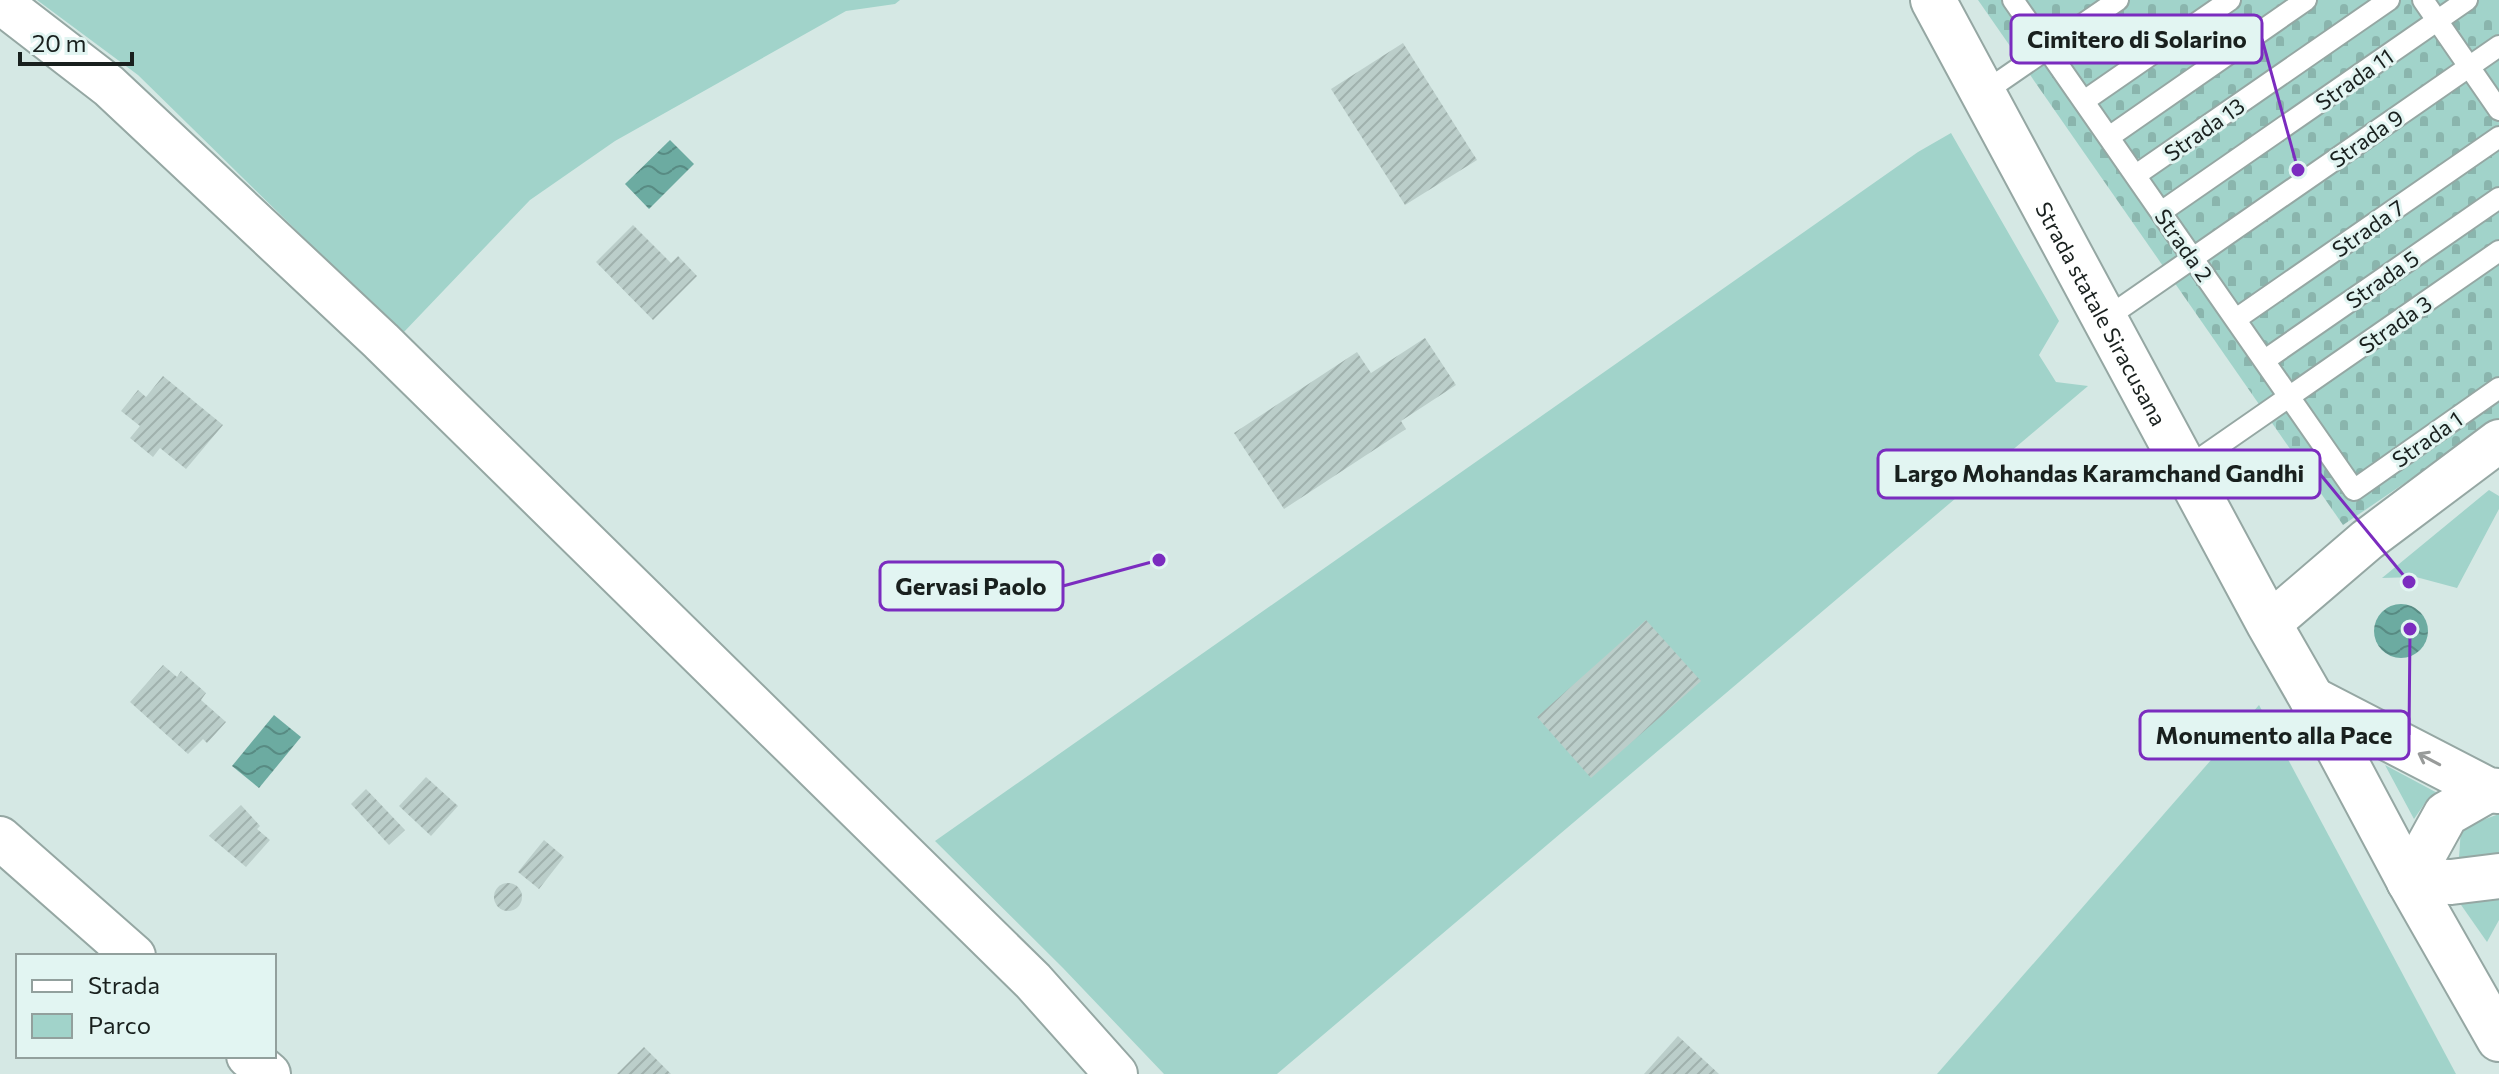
<svg xmlns="http://www.w3.org/2000/svg" width="2499" height="1074" font-family="Commissioner,sans-serif">
  <style>
    .green { fill: #a1d3ca }
    .cemetery { fill: url(#cemetery-stones) }
    .water { fill: url(#water-waves) }
    .building { fill: url(#building-hatch) }
    .lines { fill: none; stroke-linecap: round; stroke-linejoin: round }
    .lane-casing { stroke: #95a7a3; stroke-width: 24 }
    .street-casing { stroke: #95a7a3; stroke-width: 46 }
    .secondary-casing { stroke: #95a7a3; stroke-width: 48 }
    .lane { stroke: #fff; stroke-width: 20 }
    .street { stroke: #fff; stroke-width: 42 }
    .secondary { stroke: #fff; stroke-width: 44 }
    .oneway { stroke: #989b9a }
    .labels { text-anchor: middle; dominant-baseline: central; stroke-width: 6; stroke-linejoin: round; paint-order: stroke }
    .street-label { font-size: 22px; fill: #19201e; stroke: #e2f5f2 }
    .leader { fill: none; stroke: #7b2cbf; stroke-width: 3 }
    .callout-dot { fill: #7b2cbf; stroke: #e2f5f2; stroke-width: 3 }
    .callout { fill: #e2f5f2; stroke: #7b2cbf; stroke-width: 3 }
    .callout-label { font-size: 24px; text-anchor: middle; font-weight: bold; fill: #19201e }
  </style>
  <defs>
    <pattern id="cemetery-stones" width="16" height="16" patternUnits="userSpaceOnUse" patternTransform="scale(2)"><rect width="16" height="16" fill="#a1d3ca"/><path d="M2 7V4a2 2 0 0 1 4 0v3zM10 15v-3a2 2 0 0 1 4 0v3z" fill="#8ab5ad"/></pattern>
    <pattern id="water-waves" width="16" height="10" patternUnits="userSpaceOnUse" patternTransform="scale(2)"><rect width="16" height="10" fill="#6caba1"/><path d="M0 5q4-4 8 0t8 0" fill="none" stroke="#588b83"/></pattern>
    <pattern id="building-hatch" width="6" height="6" patternUnits="userSpaceOnUse" patternTransform="scale(2)"><rect width="6" height="6" fill="#bbceca"/><path d="M-1 1l2-2M0 6l6-6M5 7l2-2" fill="none" stroke="#a0b1ad"/></pattern>
  </defs>
  <rect width="100%" height="100%" fill="#d5e8e4"/>
  <g class="green">
    <path d="M 37,0 L 900,0 L 895,4 L 846,11 L 615,141 L 530,200 L 402,334 L 138,75 Z"/>
    <path d="M 1951,133 L 2059,321 L 2039,355 L 2056,382 L 2088,386 L 1277,1074 L 1164,1074 L 1063,968 L 935,841 L 1918,152 Z"/>
    <path d="M 2489,490 L 2499,496 L 2499,509 L 2457,588 L 2416,577 L 2382,578 Z"/>
    <path d="M 2259,705 L 2456,1074 L 1937,1074 Z"/>
    <path d="M 2385,765 L 2443,796 L 2427,800 L 2414,819 Z"/>
    <path d="M 2499,814 L 2499,856 L 2474,862 L 2459,858 L 2461,828 Z"/>
    <path d="M 2499,894 L 2499,920 L 2487,942 L 2459,902 Z"/>
  </g>
  <path class="cemetery" d="M 1978,0 L 2499,0 L 2499,419 L 2343,525 Z"/>
  <g class="water">
    <path d="M 670,140 L 694,164 L 649,209 L 625,184 Z"/>
    <circle cx="2401" cy="631" r="27"/>
    <path d="M 274,715 L 301,737 L 259,788 L 232,766 Z"/>
  </g>
  <g class="building">
    <path d="M 1403,43 L 1477,160 L 1405,205 L 1331,89 Z"/>
    <path d="M 633,225 L 671,263 L 678,256 L 697,276 L 653,320 L 596,262 Z"/>
    <path d="M 1425,338 L 1456,385 L 1401,421 L 1406,429 L 1284,509 L 1234,433 L 1357,352 L 1371,373 Z"/>
    <path d="M 163,376 L 223,425 L 186,469 L 160,448 L 153,457 L 130,438 L 140,426 L 121,411 L 138,390 L 146,397 Z"/>
    <path d="M 1646,620 L 1701,681 L 1591,778 L 1537,717 Z"/>
    <path d="M 163,665 L 177,677 L 181,671 L 206,693 L 201,700 L 226,722 L 207,743 L 203,739 L 188,754 L 130,702 Z"/>
    <path d="M 426,777 L 458,806 L 431,836 L 399,806 Z"/>
    <path d="M 366,789 L 405,830 L 389,845 L 351,804 Z"/>
    <path d="M 241,805 L 260,826 L 257,829 L 270,840 L 246,867 L 209,836 Z"/>
    <path d="M 544,840 L 564,857 L 539,889 L 518,872 Z"/>
    <circle cx="508" cy="897" r="14"/>
    <path d="M 1678,1036 L 1719,1074 L 1644,1074 Z"/>
    <path d="M 644,1047 L 671,1074 L 617,1074 Z"/>
  </g>
  <g class="lines">
    <g class="lane-casing">
      <g id="lane">
        <path d="M 2013,0 L 2354,490 L 2499,388"/>
        <path d="M 2423,0 L 2499,110"/>
        <path d="M 1983,93 L 2118,0"/>
        <path d="M 2084,101 L 2230,0"/>
        <path d="M 2109,137 L 2306,0"/>
        <path d="M 2136,175 L 2389,0"/>
        <path d="M 2161,212 L 2467,0"/>
        <path d="M 2105,319 L 2499,46"/>
        <path d="M 2236,319 L 2499,137"/>
        <path d="M 2265,360 L 2499,198"/>
        <path d="M 2185,469 L 2499,251"/>
      </g>
    </g>
    <g class="street-casing">
      <g id="street">
        <path d="M 0,2 L 109,86 L 381,341 L 1033,981 L 1116,1074"/>
        <path d="M 2269,624 L 2367,540 L 2499,441"/>
        <path d="M 0,838 L 134,956"/>
        <path d="M 248,1056 L 269,1074"/>
      </g>
    </g>
    <g class="secondary-casing">
      <g id="secondary">
        <path id="s1" d="M 1933,0 L 2269,624 L 2312,699 L 2409,881 L 2499,1039"/>
        <path d="M 2312,699 L 2488,790 L 2499,791"/>
        <path d="M 2409,881 L 2446,814 L 2488,790"/>
        <path d="M 2409,881 L 2451,882 L 2499,876"/>
      </g>
    </g>
    <use href="#lane" class="lane"/>
    <use href="#street" class="street"/>
    <use href="#secondary" class="secondary"/>
  </g>
  <defs><path id="oneway-shaft" d="M-6 0H5M1.5-3L5.5 0L1.5 3" fill="none" stroke-width="1.6" stroke-linecap="round" stroke-linejoin="round" transform="scale(2)"/></defs>
  <use class="oneway" href="#oneway-shaft" transform="translate(2429 759) rotate(-152)"/>
  <g class="labels">
    <g class="street-label">
      <text transform="translate(2354 79) rotate(-35)">Strada 11</text>
      <text transform="translate(2204 129) rotate(-35)">Strada 13</text>
      <text transform="translate(2366 138) rotate(-35)">Strada 9</text>
      <text transform="translate(2368 228) rotate(-35)">Strada 7</text>
      <text transform="translate(2184 245) rotate(55)">Strada 2</text>
      <text transform="translate(2382 279) rotate(-35)">Strada 5</text>
      <text stroke="none"><textPath href="#s1" startOffset="356">Strada statale Siracusana</textPath></text>
      <text transform="translate(2395 324) rotate(-35)">Strada 3</text>
      <text transform="translate(2427 439) rotate(-35)">Strada 1</text>
    </g>
  </g>
  <path class="leader" d="M2298 170L2262 39M2409 582L2320 474M1159 560L1063 586M2410 629L2409 735"/>
  <g class="callout-dot">
    <circle cx="2298" cy="170" r="8"/>
    <circle cx="2409" cy="582" r="8"/>
    <circle cx="1159" cy="560" r="8"/>
    <circle cx="2410" cy="629" r="8"/>
  </g>
  <g class="callout">
    <rect x="2011" y="15" width="251" height="48" rx="8"/>
    <rect x="1878" y="450" width="442" height="48" rx="8"/>
    <rect x="880" y="562" width="183" height="48" rx="8"/>
    <rect x="2140" y="711" width="269" height="48" rx="8"/>
  </g>
  <g class="callout-label">
    <text x="2137" y="48">Cimitero di Solarino</text>
    <text x="2099" y="482">Largo Mohandas Karamchand Gandhi</text>
    <text x="971" y="595">Gervasi Paolo</text>
    <text x="2274" y="744">Monumento alla Pace</text>
  </g>
  <rect x="16" y="954" width="260" height="104" fill="#e2f5f2" stroke="#92a09d" stroke-width="2"/>
  <rect x="32" y="980" width="40" height="12" fill="#ffffff" stroke="#92a09d" stroke-width="2"/>
  <text x="88" y="994" font-size="24" fill="#19201e">Strada</text>
  <rect x="32" y="1014" width="40" height="24" fill="#a1d3ca" stroke="#92a09d" stroke-width="2"/>
  <text x="88" y="1034" font-size="24" fill="#19201e">Parco</text>
  <path d="M20 52v12h112v-12" fill="none" stroke="#19201e" stroke-width="4"/>
  <text x="32" y="52" font-size="24" fill="#19201e" stroke="#e2f5f2" stroke-width="6" paint-order="stroke">20 m</text>
</svg>
